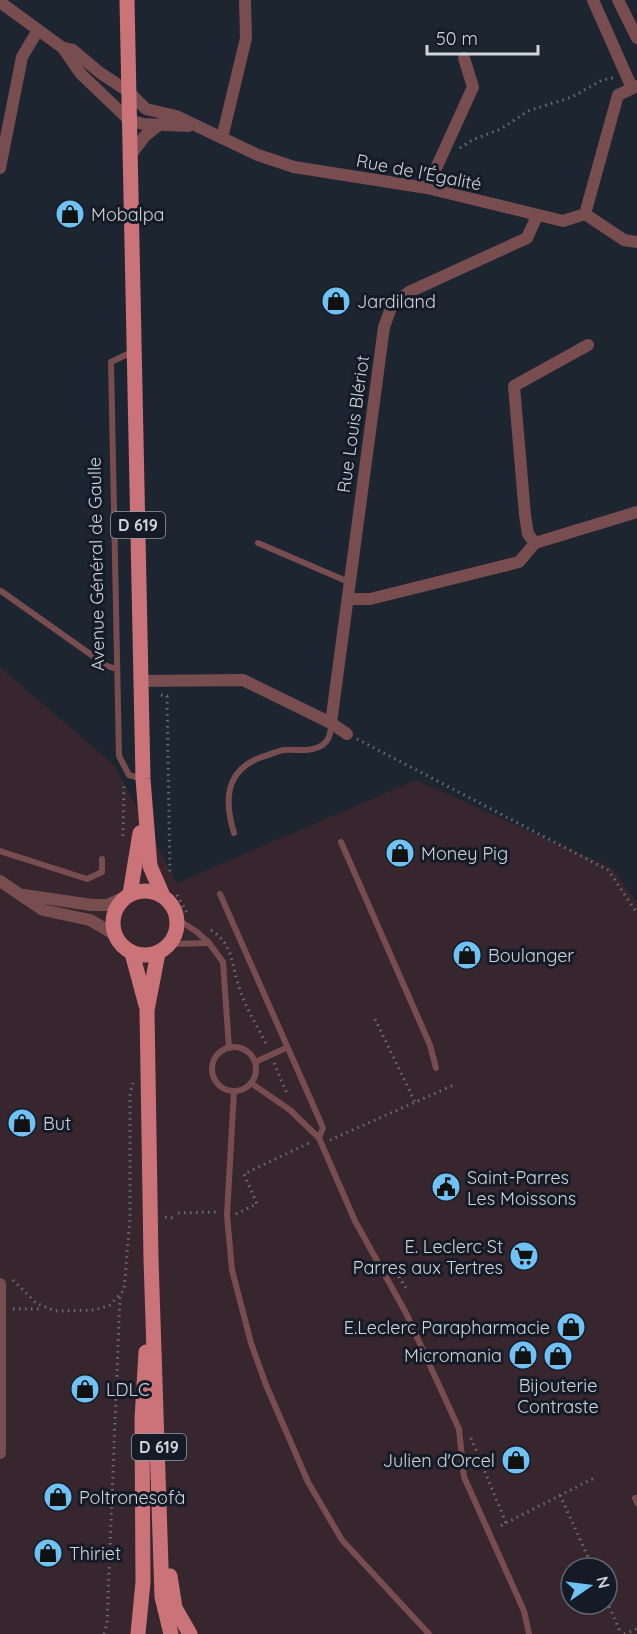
<svg xmlns="http://www.w3.org/2000/svg" width="637" height="1634" font-family="Quicksand,sans-serif">
  <style>
    .commercial { fill: #37262e; fill-rule: evenodd }
    .lines { fill: none; stroke-linecap: round; stroke-linejoin: round }
    .path { stroke: #676e78; stroke-width: 3; stroke-dasharray: 1.5 4.5; stroke-linecap: butt }
    .lane { stroke: #784d4f; stroke-width: 6 }
    .street { stroke: #784d4f; stroke-width: 12 }
    .primary { stroke: #ca7379; stroke-width: 15 }
    .labels { text-anchor: middle; dominant-baseline: central; stroke-width: 6; stroke-linejoin: round; paint-order: stroke }
    .shield { fill: #141b27; stroke: #979ca6; stroke-width: 1.5 }
    .shield-label { font-size: 16px; font-weight: bold; fill: #cfd4dc }
    .street-label { font-size: 18px; fill: #cfd4dc; stroke: #141b27 }
    .poi-label { font-size: 18px; fill: #cfd4dc; stroke: #141b27; text-anchor: start }
  </style>
  <rect width="100%" height="100%" fill="#1d2531"/>
  <path class="commercial" d="M 0,667 L 114,765 L 177,883 L 416,780 L 612,868 L 637,902 L 637,1634 L 0,1634 ZM 571,1568 L 607,1568 L 607,1604 L 571,1604 Z"/>
  <g class="lines">
    <g class="path">
      <path d="M 460,148 L 472,140 L 501,129 L 528,111 L 572,97 L 602,80 L 613,78"/>
      <path d="M 161,695 L 167,696 L 170,874"/>
      <path d="M 357,739 L 608,870 L 637,913"/>
      <path d="M 123,836 L 124,783"/>
      <path d="M 177,895 L 187,913"/>
      <path d="M 211,930 C 234,945 231,964 239,987 C 245,1007 258,1027 267,1046"/>
      <path d="M 375,1019 L 415,1102"/>
      <path d="M 274,1063 L 288,1096"/>
      <path d="M 330,1140 L 456,1084"/>
      <path d="M 178,1213 L 218,1212"/>
      <path d="M 236,1214 L 257,1204 L 244,1174 L 309,1143"/>
      <path d="M 165,1217 L 174,1218"/>
      <path d="M 393,1266 L 408,1292"/>
      <path d="M 13,1280 L 36,1303 L 55,1311 L 95,1310 L 110,1305 L 124,1290 L 130,1218 L 130,1093 L 133,1083"/>
      <path d="M 13,1309 L 42,1309"/>
      <path d="M 471,1438 L 506,1523 L 497,1528"/>
      <path d="M 560,1495 L 593,1568"/>
      <path d="M 506,1523 L 594,1478"/>
      <path d="M 607,1601 L 621,1634"/>
      <path d="M 104,1634 L 107,1623 L 120,1296"/>
      <path d="M 624,1634 L 637,1629"/>
    </g>
    <g class="lane">
      <path d="M 134,351 L 111,362 L 119,756 L 129,775 L 143,779"/>
      <path d="M 258,543 L 351,583"/>
      <path d="M 1,591 L 107,666 L 117,669"/>
      <path d="M 234,833 C 224,800 225,770 262,757 C 269,755 277,751 284,750 C 295,749 306,752 316,748 C 329,744 331,734 331,723"/>
      <path d="M 341,842 L 430,1045 L 436,1068"/>
      <path d="M 0,851 L 87,879 L 102,872 L 102,859"/>
      <path d="M 220,894 L 321,1123 L 323,1128 L 319,1138"/>
      <path d="M 209,943 L 223,962 L 229,1048"/>
      <path d="M 169,944 L 209,943 L 197,932 L 177,919"/>
      <circle cx="234" cy="1069" r="22"/>
      <path d="M 255,1062 L 286,1048"/>
      <path d="M 251,1083 L 290,1110 L 319,1138 L 355,1221 L 406,1313 L 459,1429 L 464,1477 L 524,1611 L 529,1634"/>
      <path d="M 234,1091 L 227,1215 L 232,1270 L 251,1343 L 266,1385 L 308,1482 L 342,1540 L 429,1634"/>
      <path d="M 635,1498 L 637,1503"/>
    </g>
    <g class="street">
      <path d="M 593,0 L 632,88"/>
      <path d="M 618,0 L 637,38"/>
      <path d="M 0,2 L 63,48 L 81,74 L 129,120 L 143,124 L 188,126"/>
      <path d="M 63,48 L 73,50 L 99,72 L 129,92 L 146,109 L 176,116 L 258,155 L 294,167 L 427,188 L 563,221 L 585,214 L 624,240 L 637,242"/>
      <path d="M 222,138 L 246,38 L 245,0"/>
      <path d="M 129,157 L 145,136 L 160,124"/>
      <path d="M 0,168 L 22,57 L 38,30"/>
      <path d="M 427,188 L 473,87 L 464,58"/>
      <path d="M 585,214 L 618,95 L 637,86"/>
      <path d="M 535,543 L 528,534 L 525,515 L 514,386 L 588,345"/>
      <path d="M 535,543 L 637,512"/>
      <path d="M 349,599 L 370,599 L 519,562 L 535,543"/>
      <path d="M 140,681 L 243,680 L 331,723 L 347,734"/>
      <path d="M 331,723 L 384,327 L 392,305 L 409,292 L 527,238 L 537,216"/>
      <path d="M 0,881 L 43,910 L 90,920 L 114,934"/>
      <path d="M 24,895 L 92,905 L 107,905 L 125,897"/>
      <path d="M 0,1284 L 0,1453"/>
    </g>
    <g class="primary">
      <path d="M 127,0 L 143,779 L 150,866 L 163,896"/>
      <circle cx="145" cy="923" r="32"/>
      <path d="M 130,894 L 140,833"/>
      <path d="M 132,953 L 146,1005"/>
      <path d="M 158,953 L 147,1010 L 151,1259 L 162,1597 L 171,1634"/>
      <path d="M 170,1576 L 175,1608 L 190,1634"/>
      <path d="M 138,1634 L 143,1582 L 142,1419 L 146,1352"/>
    </g>
  </g>
  <defs>
    <g id="shop-disc" transform="scale(1.5)"><circle r="9.5" fill="#70c2f4" stroke="#141b27"/><path d="M-5-2.5h2.3a2.7 3.5 0 0 1 5.4 0H5L5.5 6h-11ZM-1.5-2.5h3a1.5 2.3 0 0 0-3 0Z" fill="#111"/></g>
    <g id="civic-disc" transform="scale(1.5)"><circle r="9.5" fill="#70c2f4" stroke="#141b27"/><path d="M-.6-6.5H3V-4.5H.6V-3L4-1V1h2V6H-6V1h2V-1L-.6-3ZM-1.2 2.5V6h2.4V2.5Z" fill="#111"/></g>
    <g id="supermarket-disc" transform="scale(1.5)"><circle r="9.5" fill="#70c2f4" stroke="#141b27"/><path d="M-6-5.5h2.5l.6 2H6L4.5 2H-2.5L-4.4-4H-6ZM-1.5 3.2a1.3 1.3 0 1 0 .1 0ZM3 3.2a1.3 1.3 0 1 0 .1 0Z" fill="#111"/></g>
  </defs>
  <g fill-rule="evenodd">
    <use href="#shop-disc" x="70" y="214"/>
    <use href="#shop-disc" x="336" y="301"/>
    <use href="#shop-disc" x="400" y="853"/>
    <use href="#shop-disc" x="467" y="955"/>
    <use href="#shop-disc" x="22" y="1123"/>
    <use href="#civic-disc" x="446" y="1187"/>
    <use href="#supermarket-disc" x="524" y="1256"/>
    <use href="#shop-disc" x="571" y="1327"/>
    <use href="#shop-disc" x="523" y="1355"/>
    <use href="#shop-disc" x="558" y="1356"/>
    <use href="#shop-disc" x="85" y="1389"/>
    <use href="#shop-disc" x="516" y="1460"/>
    <use href="#shop-disc" x="58" y="1497"/>
    <use href="#shop-disc" x="48" y="1553"/>
  </g>
  <g class="labels">
    <g class="shield">
      <rect x="111" y="512" width="54" height="26" rx="4.5"/>
      <rect x="132" y="1434" width="54" height="26" rx="4.5"/>
    </g>
    <g class="shield-label">
      <text x="138" y="525">D 619</text>
      <text x="159" y="1447">D 619</text>
    </g>
    <g class="street-label">
      <text transform="translate(419 172) rotate(11)">Rue de l'Égalité</text>
      <text transform="translate(353 424) rotate(-82)">Rue Louis Blériot</text>
      <text transform="translate(96 564) rotate(-91)">Avenue Général de Gaulle</text>
    </g>
    <g class="poi-label">
      <text x="91" y="214">Mobalpa</text>
      <text x="357" y="301">Jardiland</text>
      <text x="421" y="853">Money Pig</text>
      <text x="488" y="955">Boulanger</text>
      <text x="43" y="1123">But</text>
      <text x="467" y="1177">Saint-Parres<tspan x="467" dy="21">Les Moissons</tspan></text>
      <text x="503" y="1246" text-anchor="end">E. Leclerc St<tspan x="503" dy="21">Parres aux Tertres</tspan></text>
      <text x="550" y="1327" text-anchor="end">E.Leclerc Parapharmacie</text>
      <text x="502" y="1355" text-anchor="end">Micromania</text>
      <text x="558" y="1385" text-anchor="middle">Bijouterie<tspan x="558" dy="21">Contraste</tspan></text>
      <text x="106" y="1389">LDLC</text>
      <text x="495" y="1460" text-anchor="end">Julien d'Orcel</text>
      <text x="79" y="1497">Poltronesofà</text>
      <text x="69" y="1553">Thiriet</text>
    </g>
  </g>
  <g transform="translate(589 1586) rotate(76)"><circle r="28" fill="#141b27" stroke="#5f656f" stroke-width="1.5"/>
  <path d="M0-4.5L10 22L0 15L-10 22Z" fill="#70c2f4"/>
  <text y="-9" font-size="16" font-weight="bold" text-anchor="middle" fill="#cfd4dc">N</text>
  </g>
  <path d="M427 45v9h111v-9" fill="none" stroke="#cfd4dc" stroke-width="3"/>
  <text x="436" y="45" font-size="18" fill="#cfd4dc" stroke="#141b27" stroke-width="4.5" paint-order="stroke">50 m</text>
</svg>
